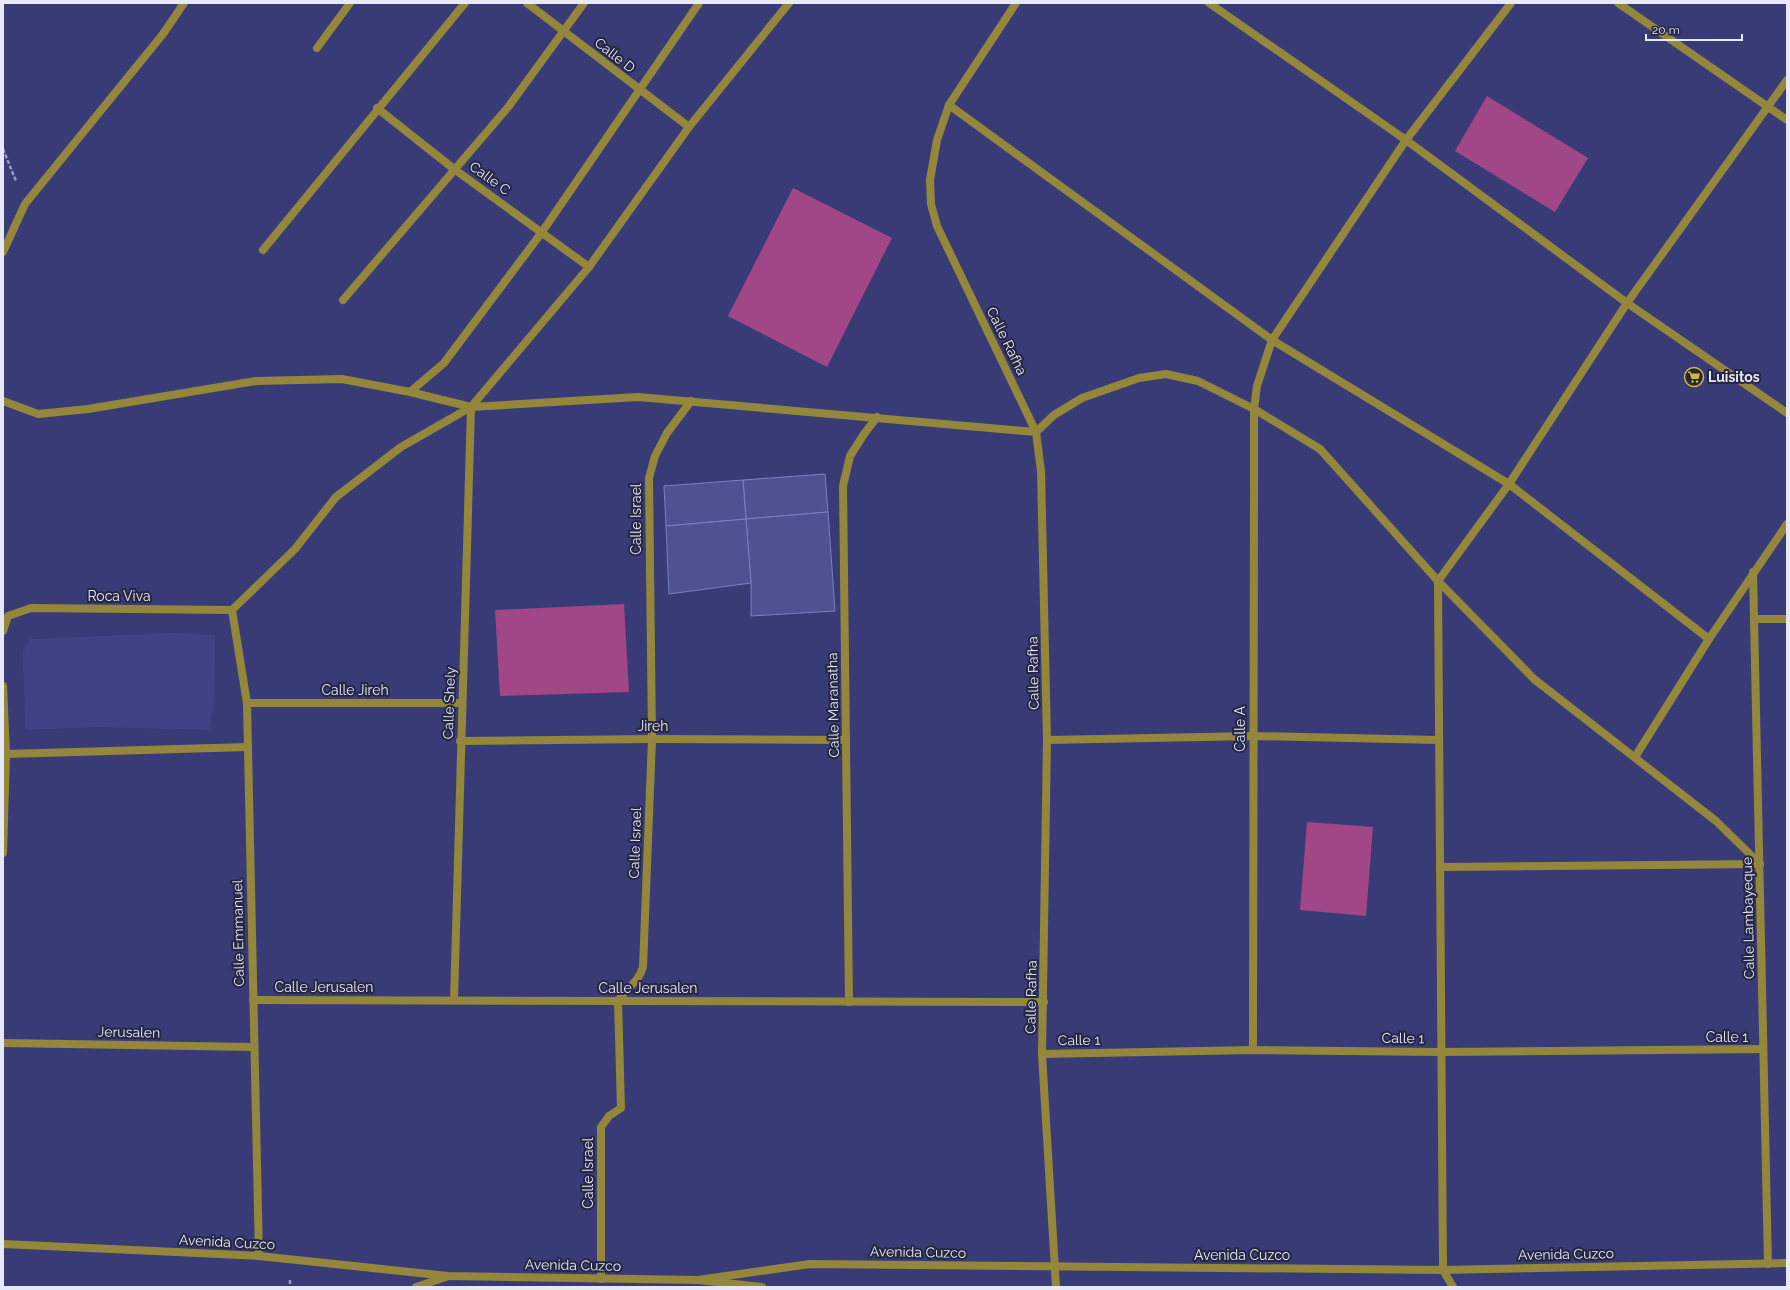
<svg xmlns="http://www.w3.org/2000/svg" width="1790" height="1290" font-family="Raleway,sans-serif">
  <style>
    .built { fill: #414286 }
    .green { fill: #a14787 }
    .building { fill: #4f5291; stroke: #7b80c4 }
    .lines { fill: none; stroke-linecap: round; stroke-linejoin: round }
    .path { stroke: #9799bd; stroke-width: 2.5; stroke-dasharray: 4 2; stroke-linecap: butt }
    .minor { stroke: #94873b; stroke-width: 8 }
    .tertiary { stroke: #94873b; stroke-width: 8 }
    .labels { text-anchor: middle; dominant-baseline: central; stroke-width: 4; stroke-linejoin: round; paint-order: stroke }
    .street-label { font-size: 14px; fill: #e7e9f8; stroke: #242642 }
    .poi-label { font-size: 14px; font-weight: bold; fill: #e7e9f8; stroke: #242642; text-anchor: start }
  </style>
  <rect width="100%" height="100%" fill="#393b77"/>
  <path class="built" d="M 173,633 L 215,635 L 214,703 L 209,730 L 97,727 L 25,730 L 23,652 L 30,639 Z"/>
  <g class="green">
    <path d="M 1487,96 L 1588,158 L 1555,212 L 1455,151 Z"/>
    <path d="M 793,188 L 892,238 L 827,367 L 728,316 Z"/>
    <path d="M 624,604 L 629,692 L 500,696 L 495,610 Z"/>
    <path d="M 1307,822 L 1373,827 L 1366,916 L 1300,910 Z"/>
  </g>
  <g class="building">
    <path d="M 825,474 L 828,512 L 746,519 L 743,480 Z"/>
    <path d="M 743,480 L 746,519 L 666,526 L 664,486 Z"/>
    <path d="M 828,512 L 835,611 L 751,616 L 751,583 L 746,519 Z"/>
    <path d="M 746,519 L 751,583 L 669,594 L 666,526 Z"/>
  </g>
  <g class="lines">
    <g class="path">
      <path d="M 3,149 L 16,181"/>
      <path d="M 290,1280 L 290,1287"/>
    </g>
    <g class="minor">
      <path d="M 527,3 L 689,127"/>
      <path d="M 1016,3 L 949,105 L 937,140 L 930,180 L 931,204 L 937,226 L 1036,432 L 1041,471 L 1047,740 L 1042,1054 L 1056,1287"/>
      <path d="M 1209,3 L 1406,140 L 1627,303 L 1787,413"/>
      <path d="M 1618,3 L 1787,120"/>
      <path d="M 317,48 L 350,3"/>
      <path d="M 949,105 L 1272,340 L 1509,484 L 1709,639"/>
      <path d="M 377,108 L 454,169 L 589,267"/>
      <path d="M 263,250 L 465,3"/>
      <path d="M 3,252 L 25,204 L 163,34 L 184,3"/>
      <path d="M 343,300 L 509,106 L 584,3"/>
      <path d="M 410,392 L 444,363 L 542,232 L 699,3"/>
      <path d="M 3,401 L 38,414 L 88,409 L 256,381 L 342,379 L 410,392 L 471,407 L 638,397 L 1036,432 L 1054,415 L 1082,398 L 1139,378 L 1166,374 L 1198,381 L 1254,409 L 1320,449 L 1438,581 L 1534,679 L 1716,821 L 1760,864"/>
      <path d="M 1753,572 L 1768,1264"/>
      <path d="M 232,610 L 295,549 L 336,497 L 401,447 L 471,407 L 589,267 L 689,127 L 789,3"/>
      <path d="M 232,610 L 247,703 L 259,1256"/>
      <path d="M 1755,619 L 1787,619"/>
      <path d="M 3,631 L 8,616 L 31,608 L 232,610"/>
      <path d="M 3,686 L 6,754 L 3,853"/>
      <path d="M 247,703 L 462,703"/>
      <path d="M 1047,740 L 1253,736 L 1439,740"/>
      <path d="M 460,741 L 652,739 L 846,740"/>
      <path d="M 6,754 L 248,747"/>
      <path d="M 1635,757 L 1709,639 L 1787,524"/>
      <path d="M 1440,867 L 1760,864"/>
      <path d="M 253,1000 L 1044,1002"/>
      <path d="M 454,1000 L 471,407"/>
      <path d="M 849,1002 L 843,486 L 850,456 L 864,434 L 877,417"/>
      <path d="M 3,1043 L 254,1047"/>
      <path d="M 1253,1050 L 1254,481 L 1254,409 L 1257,386 L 1272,340 L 1406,140 L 1511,3"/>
      <path d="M 1042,1054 L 1253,1050 L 1441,1052 L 1763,1049"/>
      <path d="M 1443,1270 L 1438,581 L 1509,484 L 1627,303 L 1787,80"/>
      <path d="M 601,1279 L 601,1127 L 609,1116 L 621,1108 L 618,1001 C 626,988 639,982 643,967 L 652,739 L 649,478 L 655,456 L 667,433 L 691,401"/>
    </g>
    <g class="tertiary">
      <path d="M 3,1244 L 259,1256 L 448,1276 L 698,1280 L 762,1287"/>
      <path d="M 1443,1270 L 1453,1287"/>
      <path d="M 698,1280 L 810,1264 L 1443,1270 L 1787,1263"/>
      <path d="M 416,1287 L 446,1277"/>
    </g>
  </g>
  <defs>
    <g id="supermarket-ring" transform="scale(1)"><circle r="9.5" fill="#242642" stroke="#ceb838" stroke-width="1.5"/><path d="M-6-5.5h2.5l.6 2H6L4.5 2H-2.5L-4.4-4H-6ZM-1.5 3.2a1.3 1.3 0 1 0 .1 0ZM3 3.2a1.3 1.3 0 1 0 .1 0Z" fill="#ceb838"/></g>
  </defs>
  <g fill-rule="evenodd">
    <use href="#supermarket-ring" x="1694" y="377"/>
  </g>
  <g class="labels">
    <g class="street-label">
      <text transform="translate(615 55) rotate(38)">Calle D</text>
      <text transform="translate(490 178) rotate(36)">Calle C</text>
      <text transform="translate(1007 341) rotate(64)">Calle Rafha</text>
      <text transform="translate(636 519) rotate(-90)">Calle Israel</text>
      <text x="119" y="596">Roca Viva</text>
      <text transform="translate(1033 673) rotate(-91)">Calle Rafha</text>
      <text x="355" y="690">Calle Jireh</text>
      <text transform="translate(449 703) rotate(-88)">Calle Shely</text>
      <text transform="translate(833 705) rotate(-91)">Calle Maranatha</text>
      <text x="653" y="726">Jireh</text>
      <text transform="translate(1240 729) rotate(-90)">Calle A</text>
      <text transform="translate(635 843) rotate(-88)">Calle Israel</text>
      <text transform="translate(1748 918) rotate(-91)">Calle Lambayeque</text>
      <text transform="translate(238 933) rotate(-91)">Calle Emmanuel</text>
      <text x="324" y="987">Calle Jerusalen</text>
      <text x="648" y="988">Calle Jerusalen</text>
      <text transform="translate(1031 997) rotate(-89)">Calle Rafha</text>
      <text transform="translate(129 1032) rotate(1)">Jerusalen</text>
      <text x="1727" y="1037">Calle 1</text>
      <text transform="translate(1403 1038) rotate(1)">Calle 1</text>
      <text transform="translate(1079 1040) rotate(-1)">Calle 1</text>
      <text transform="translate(588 1173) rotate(-90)">Calle Israel</text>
      <text transform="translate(227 1242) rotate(3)">Avenida Cuzco</text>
      <text transform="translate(918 1252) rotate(1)">Avenida Cuzco</text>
      <text transform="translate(1566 1254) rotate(-1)">Avenida Cuzco</text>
      <text x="1242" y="1255">Avenida Cuzco</text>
      <text transform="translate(573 1265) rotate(1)">Avenida Cuzco</text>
    </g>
    <g class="poi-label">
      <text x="1708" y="377">Luisitos</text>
    </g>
  </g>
  <rect width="1790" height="1290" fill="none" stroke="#e7e9f8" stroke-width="8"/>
  <path d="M1646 34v6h96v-6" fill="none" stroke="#e7e9f8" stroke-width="2"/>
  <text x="1652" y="34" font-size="12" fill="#e7e9f8" stroke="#242642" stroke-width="3" paint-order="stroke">20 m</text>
</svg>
